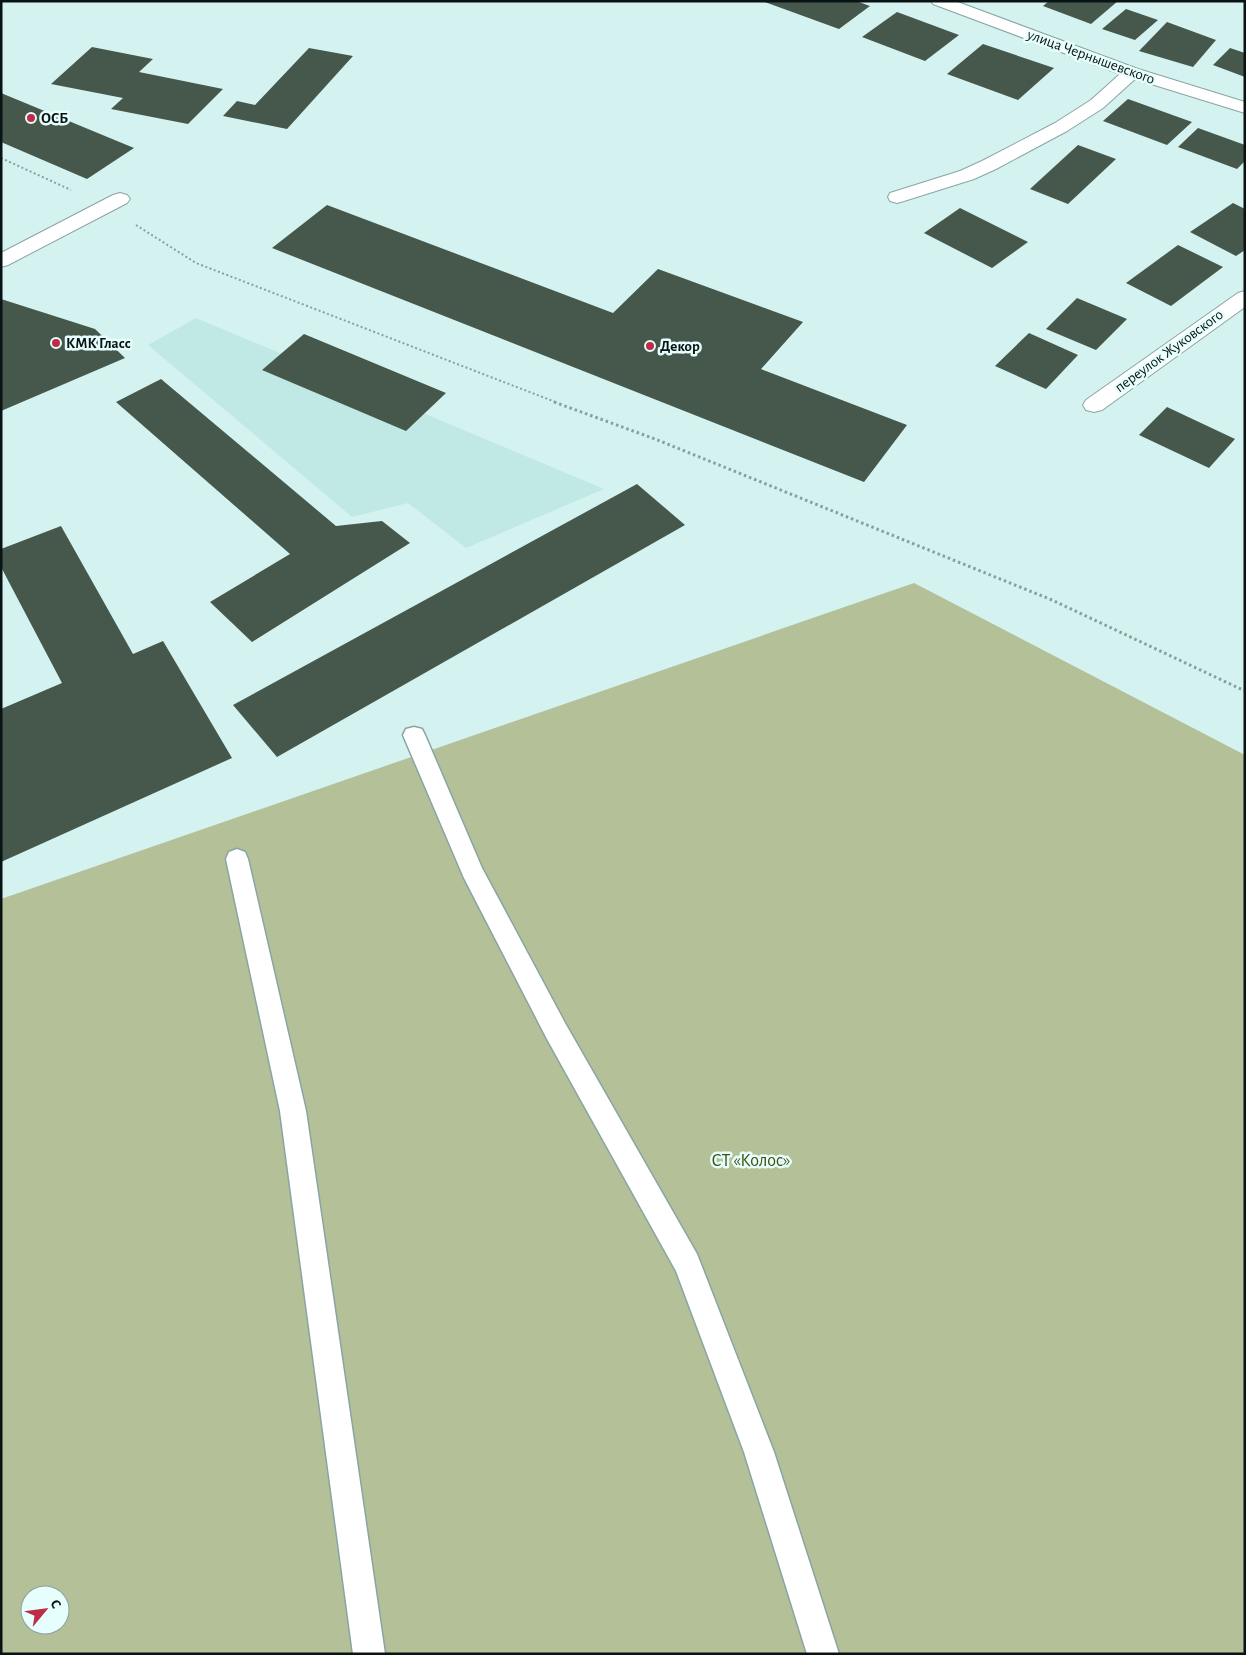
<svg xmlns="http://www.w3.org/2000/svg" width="1246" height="1655" font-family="'Alegreya Sans',sans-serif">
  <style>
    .built { fill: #c0e9e6 }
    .green { fill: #b4c097; fill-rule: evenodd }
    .building { fill: #45584b }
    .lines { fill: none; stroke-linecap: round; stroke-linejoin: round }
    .lane-casing { stroke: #89a5a3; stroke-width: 3 }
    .street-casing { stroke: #89a5a3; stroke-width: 2 }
    .path-far1 { stroke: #889f9e; stroke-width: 2; stroke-dasharray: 2 2.5; stroke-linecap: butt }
    .path { stroke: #889f9e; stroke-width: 3; stroke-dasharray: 2.5 3; stroke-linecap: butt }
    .lane { fill: #fff; fill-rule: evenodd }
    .street { fill: #fff; fill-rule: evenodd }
    .poi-dot { fill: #bd2d48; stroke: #e6fefc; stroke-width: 2 }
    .labels { text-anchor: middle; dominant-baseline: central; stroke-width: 5; stroke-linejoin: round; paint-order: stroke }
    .far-street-label { font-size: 15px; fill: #091313; stroke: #e6fefc }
    .far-poi-label { font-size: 15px; font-weight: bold; fill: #091313; stroke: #e6fefc; text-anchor: start }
    .park-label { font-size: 18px; fill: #424f0d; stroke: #e6fefc }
  </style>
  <rect width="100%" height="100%" fill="#d4f2f0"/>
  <path class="built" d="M 196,318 L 604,489 L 466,548 L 408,503 L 352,517 L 148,345 Z"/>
  <path class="green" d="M 914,583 L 1245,755 L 1245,1654 L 1,1654 L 1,899 ZM 30,1595 L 60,1595 L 60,1625 L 30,1625 Z"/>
  <g class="building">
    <path d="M 762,1 L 856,1 L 870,6 L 839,29 Z"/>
    <path d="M 1049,1 L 1118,1 L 1091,24 L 1043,6 Z"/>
    <path d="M 1126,9 L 1158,20 L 1135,40 L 1102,29 Z"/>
    <path d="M 897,12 L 959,35 L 925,61 L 862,37 Z"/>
    <path d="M 1167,22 L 1216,40 L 1193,67 L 1139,51 Z"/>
    <path d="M 983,44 L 1054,68 L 1018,100 L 947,74 Z"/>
    <path d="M 92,47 L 153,59 L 139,72 L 223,89 L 188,124 L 111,109 L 123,98 L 51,84 Z"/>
    <path d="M 309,48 L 353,56 L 287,129 L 223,116 L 237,101 L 255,105 Z"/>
    <path d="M 1230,48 L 1245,53 L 1245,77 L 1213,65 Z"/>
    <path d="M 1,93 L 134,148 L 87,179 L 1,142 Z"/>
    <path d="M 1128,99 L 1192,122 L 1167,145 L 1103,121 Z"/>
    <path d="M 1198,128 L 1245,145 L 1245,161 L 1237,169 L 1178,147 Z"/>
    <path d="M 1078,145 L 1116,159 L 1068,204 L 1030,189 Z"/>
    <path d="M 1233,203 L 1245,209 L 1245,250 L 1236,256 L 1190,232 Z"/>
    <path d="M 327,205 L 613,313 L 658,269 L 803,322 L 761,369 L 907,425 L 864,482 L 272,248 Z"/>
    <path d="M 960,208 L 1028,242 L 992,268 L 924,233 Z"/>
    <path d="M 1178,245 L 1223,267 L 1171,306 L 1126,283 Z"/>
    <path d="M 1077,298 L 1127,319 L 1096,350 L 1046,329 Z"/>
    <path d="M 1,299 L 95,329 L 125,358 L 1,411 Z"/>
    <path d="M 1029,333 L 1078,355 L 1046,389 L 995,366 Z"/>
    <path d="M 304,334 L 446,393 L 406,431 L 262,370 Z"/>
    <path d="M 161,379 L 336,526 L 382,521 L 410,543 L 252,642 L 210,602 L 290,554 L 116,402 Z"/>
    <path d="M 1167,407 L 1235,439 L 1209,468 L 1139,435 Z"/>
    <path d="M 637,484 L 685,525 L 277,757 L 233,705 Z"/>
    <path d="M 61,526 L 133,654 L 163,641 L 232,758 L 1,862 L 1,709 L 62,683 L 1,567 L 1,549 Z"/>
  </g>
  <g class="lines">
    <g class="lane-casing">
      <g id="lane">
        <path d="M 414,727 L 422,729 L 425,735 L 482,868 L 565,1023 L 697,1254 L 774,1452 L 839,1654 L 807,1654 L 744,1452 L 676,1271 L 547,1039 L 464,878 L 403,735 L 406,729 Z"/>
        <path d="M 237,849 L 245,852 L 248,859 L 306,1111 L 385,1654 L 353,1654 L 280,1111 L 226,859 L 229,852 Z"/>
      </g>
    </g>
    <g class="street-casing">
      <g id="street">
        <path d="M 931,1 L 955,1 L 1138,69 L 1245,102 L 1245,113 L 1135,79 L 1103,108 L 1067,131 L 996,169 L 974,179 L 904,201 L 897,203 L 890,201 L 888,197 L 890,193 L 960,171 L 982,161 L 1055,123 L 1091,100 L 1120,74 L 933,4 Z"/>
        <path d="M 120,193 L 127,195 L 130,199 L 127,203 L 8,265 L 1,267 L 1,253 L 113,195 Z"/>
        <path d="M 1245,291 L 1245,307 L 1102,410 L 1094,412 L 1086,410 L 1083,405 L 1086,400 L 1238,293 Z"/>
      </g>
    </g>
    <g class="path-far1">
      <path d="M 1,158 L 71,190"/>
      <path d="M 136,225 L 196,263 L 558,403"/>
    </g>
    <path class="path" d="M 554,402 L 655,439 L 1052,600 L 1245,691"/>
    <use href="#lane" class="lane"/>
    <use href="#street" class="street"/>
  </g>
  <g class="poi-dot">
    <circle cx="31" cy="118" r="5"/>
    <circle cx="56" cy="343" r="5"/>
    <circle cx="650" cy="346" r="5"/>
  </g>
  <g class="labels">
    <g class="far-street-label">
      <text transform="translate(1091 57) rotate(20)">улица Чернышевского</text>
      <text transform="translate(1169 351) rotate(-36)">переулок Жуковского</text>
    </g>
    <g class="far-poi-label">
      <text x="41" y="118">ОСБ</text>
      <text x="66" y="343">КМК Гласс</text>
      <text x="660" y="346">Декор</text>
    </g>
    <g class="park-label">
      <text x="751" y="1161">СТ «Колос»</text>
    </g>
  </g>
  <rect width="1246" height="1655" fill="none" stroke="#091313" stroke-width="5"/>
  <g transform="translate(45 1610) rotate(61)"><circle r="24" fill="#e6fefc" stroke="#8ea09f"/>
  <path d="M0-4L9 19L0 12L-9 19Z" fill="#bd2d48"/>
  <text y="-8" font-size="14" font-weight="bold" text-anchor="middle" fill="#091313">С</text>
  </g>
</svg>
